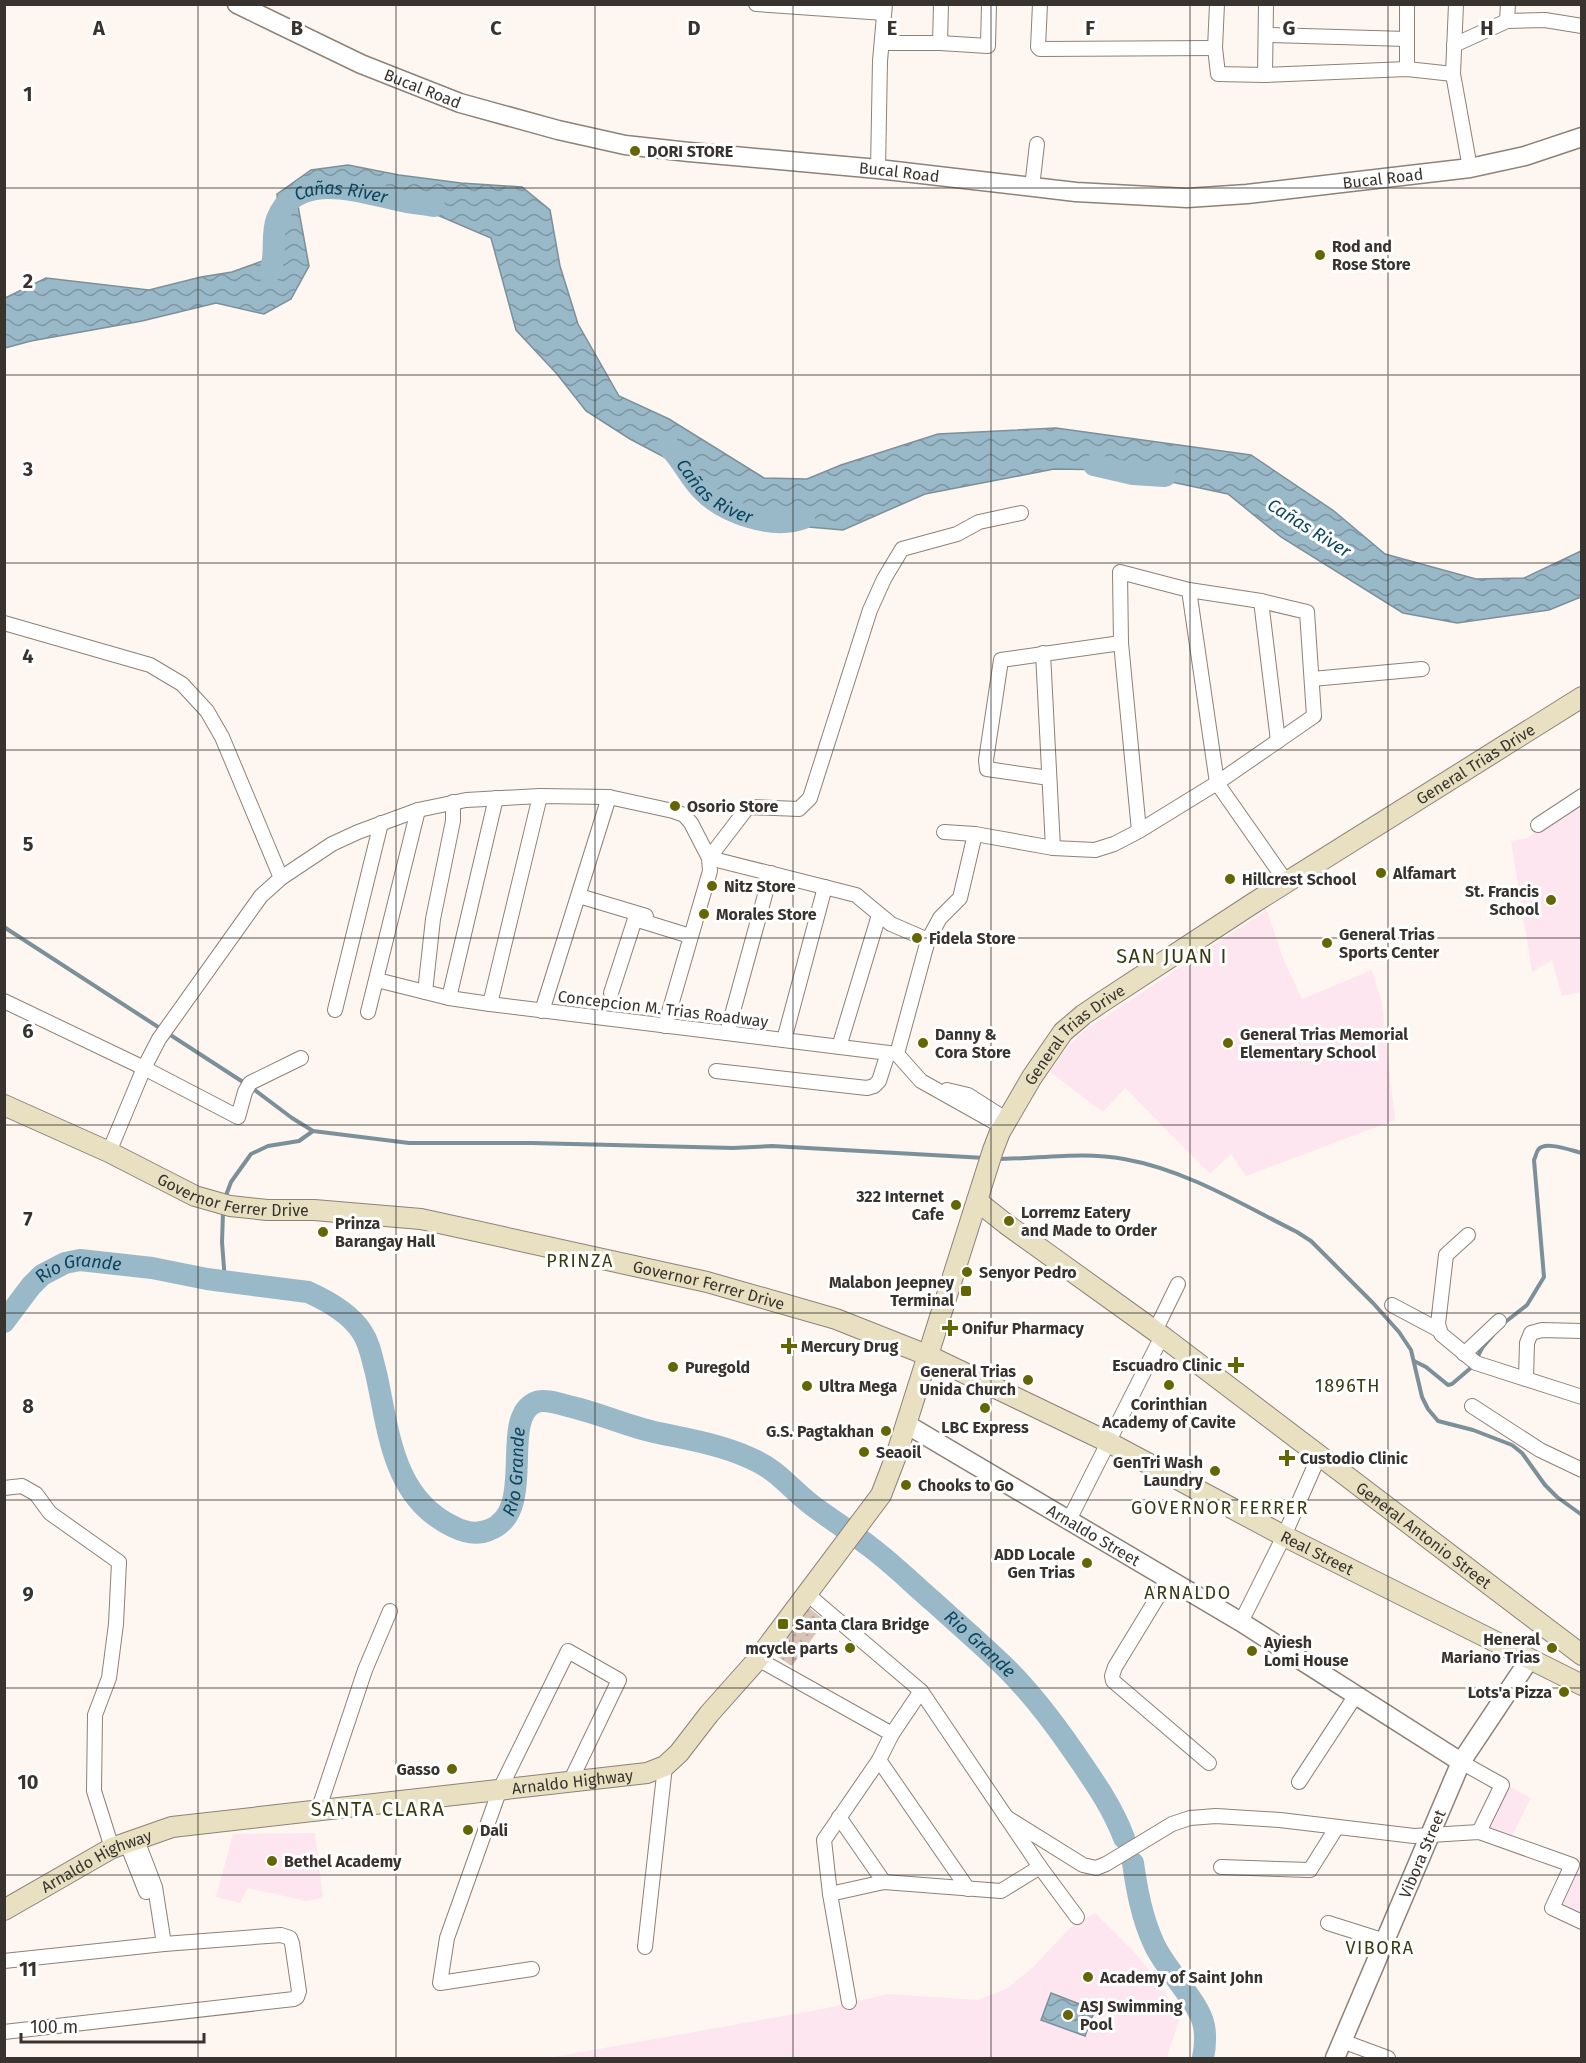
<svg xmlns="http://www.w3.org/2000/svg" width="1586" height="2063" font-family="'Fira Sans',sans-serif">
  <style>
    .education { fill: #fee6f0 }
    .park { fill: url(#park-dots) }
    .water { fill: url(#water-waves); stroke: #7c909a; stroke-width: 1.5 }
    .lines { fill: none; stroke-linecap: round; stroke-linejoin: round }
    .stream { stroke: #7c909a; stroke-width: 4 }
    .river { stroke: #99b8c8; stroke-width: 22 }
    .minor-casing { stroke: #8e8178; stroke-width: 16 }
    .tertiary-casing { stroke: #8e8178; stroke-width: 21 }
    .secondary-casing { stroke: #8e8178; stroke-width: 22 }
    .minor { stroke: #fff; stroke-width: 14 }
    .tertiary { stroke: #fff; stroke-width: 18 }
    .secondary { stroke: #e8e0c1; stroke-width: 20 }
    .grid { fill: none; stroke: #38332f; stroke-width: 1.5; stroke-opacity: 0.55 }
    .poi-dot { fill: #636602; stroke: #fff; stroke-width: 2 }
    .labels { text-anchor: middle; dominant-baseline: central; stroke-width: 6; stroke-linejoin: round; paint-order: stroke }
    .street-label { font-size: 16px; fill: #38332f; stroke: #fff }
    .poi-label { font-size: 16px; font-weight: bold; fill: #38332f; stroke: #fff; text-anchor: start }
    .water-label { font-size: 18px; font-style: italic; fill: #0b465f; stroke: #fff }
    .neighbourhood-label { font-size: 18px; letter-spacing: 1.5px; fill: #383a11; stroke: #fff }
    .quarter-label { font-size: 20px; letter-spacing: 1.5px; fill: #383a11; stroke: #fff }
    .grid-label { font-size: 20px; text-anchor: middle; font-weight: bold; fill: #38332f; stroke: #fff; stroke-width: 6; stroke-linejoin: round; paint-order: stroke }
  </style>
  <defs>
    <pattern id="park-dots" width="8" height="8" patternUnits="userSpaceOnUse" patternTransform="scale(1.5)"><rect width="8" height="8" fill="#d8c4b7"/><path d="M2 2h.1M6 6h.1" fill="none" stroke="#baa99e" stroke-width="1.8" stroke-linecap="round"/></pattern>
    <pattern id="water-waves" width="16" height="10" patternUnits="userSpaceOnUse" patternTransform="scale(1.5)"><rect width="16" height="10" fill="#99b8c8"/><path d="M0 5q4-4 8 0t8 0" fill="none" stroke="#7e96a3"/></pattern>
  </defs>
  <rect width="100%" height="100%" fill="#fef6f0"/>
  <g class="education">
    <path d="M 1581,802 L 1581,992 L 1562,996 L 1552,960 L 1532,972 L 1511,841 L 1527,838 Z"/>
    <path d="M 1267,910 L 1283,958 L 1302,999 L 1372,970 L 1382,1003 L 1395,1120 L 1246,1176 L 1231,1154 L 1210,1174 L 1125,1088 L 1103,1112 L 1050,1072 L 1068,1046 L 1082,1032 Z"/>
    <path d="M 1505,1784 L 1531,1798 L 1509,1841 L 1482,1831 Z"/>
    <path d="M 315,1833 L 323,1898 L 306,1901 L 248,1888 L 240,1903 L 216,1897 L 233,1834 Z"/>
    <path d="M 1581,1853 L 1581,1921 L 1555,1908 Z"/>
    <path d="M 1095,1913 L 1135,1953 L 1162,1987 L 1179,2020 L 1167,2057 L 1164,2058 L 548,2058 L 823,2009 L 888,1994 L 978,2000 L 1008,1988 L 1033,1967 L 1069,1929 Z"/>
  </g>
  <path class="park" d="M 807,1606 L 825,1621 L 792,1666 L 772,1653 Z"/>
  <g class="water">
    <path d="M 348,165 L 399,175 L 461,183 L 522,187 L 550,210 L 560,266 L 578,324 L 619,396 L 669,419 L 764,478 L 807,479 L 841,465 L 938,434 L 1056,428 L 1251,455 L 1334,511 L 1385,554 L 1476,579 L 1524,578 L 1581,551 L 1581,597 L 1549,610 L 1457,623 L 1403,613 L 1281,537 L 1228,494 L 1115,470 L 1054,469 L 925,494 L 843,530 L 785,525 L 748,514 L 714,497 L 687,469 L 630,439 L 586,411 L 557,374 L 516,330 L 491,238 L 367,185 L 315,196 L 298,206 L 309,266 L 291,299 L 264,314 L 216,303 L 142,321 L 31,341 L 5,348 L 5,298 L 46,278 L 149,290 L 201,277 L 232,272 L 268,259 L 280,231 L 277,194 L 311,170 Z"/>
    <path d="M 1051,1993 L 1095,2010 L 1085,2036 L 1041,2020 Z"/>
  </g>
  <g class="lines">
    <g class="stream">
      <path d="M 4,927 L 246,1084"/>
      <path d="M 252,1088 L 292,1118 L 313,1131 L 409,1143 L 532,1143 L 733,1148 L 772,1146 L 985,1158"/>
      <path d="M 995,1159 C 1037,1159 1084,1151 1124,1159 C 1186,1170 1241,1204 1297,1232 L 1311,1241 L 1373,1303 L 1399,1332 L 1411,1350 L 1422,1397 L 1428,1409 L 1438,1421 L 1473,1430 L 1512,1445 L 1522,1453 L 1545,1485 L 1557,1497 L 1582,1515"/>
      <path d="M 225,1198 L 231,1182 L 251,1154 L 268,1146 L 299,1141 L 313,1131"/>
      <path d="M 223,1212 L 222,1242 L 225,1281"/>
      <path d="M 1504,1323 L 1527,1305 L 1544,1277 L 1534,1160 C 1536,1156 1536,1153 1538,1150 C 1545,1140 1572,1151 1582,1153"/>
      <path d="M 1477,1358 L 1482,1348 L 1493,1335"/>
      <path d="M 1414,1361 L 1426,1367 L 1448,1385 L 1452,1384 L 1473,1366"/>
    </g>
    <g class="river">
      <path id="s1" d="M 269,273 C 278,256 270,237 277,219 C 296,170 360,192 398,200 C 410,203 422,204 434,206"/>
      <path id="s2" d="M 667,445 C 681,458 688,475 701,489 C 723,513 773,530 804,518"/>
      <path d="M 1094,465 L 1133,474 L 1165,476"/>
      <path id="s3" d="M 4,1322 L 31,1286 L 42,1275 L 65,1263 L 80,1260 L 152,1268 L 207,1279 L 308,1292 C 328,1301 350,1313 362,1332 C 370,1344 372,1359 376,1373 C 389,1431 392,1498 454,1527 C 466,1533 477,1535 489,1530 C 538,1512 499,1421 534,1403 C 545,1397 565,1406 576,1408 C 603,1415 628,1426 654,1432 C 686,1439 719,1444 750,1458 C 780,1471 789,1488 813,1506 C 832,1520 851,1532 869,1546 C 892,1563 913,1584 935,1603 C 959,1625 985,1647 1008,1670 C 1033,1695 1054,1723 1074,1752 C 1093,1780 1112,1806 1124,1838"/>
      <path d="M 1133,1863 C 1137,1891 1142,1918 1154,1944 C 1165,1969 1200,2003 1204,2026 C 1206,2037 1205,2048 1203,2058"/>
    </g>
    <g class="minor-casing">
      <g id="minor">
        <path d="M 756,4 L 884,13"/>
        <path d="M 1040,4 L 1038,47 L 1040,49 L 1215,48"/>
        <path d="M 1217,4 L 1215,48 L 1218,74 L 1265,75 L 1407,69 L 1453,74"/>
        <path d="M 1456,4 L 1453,74 L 1470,168"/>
        <path d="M 1507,21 L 1508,4"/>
        <path d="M 1266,35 L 1407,39"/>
        <path d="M 883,43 L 940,43 L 988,46 L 989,4"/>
        <path d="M 940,43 L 941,4"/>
        <path d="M 1454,45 L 1507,21 L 1545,20 L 1582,26"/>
        <path d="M 1407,69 L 1407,4"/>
        <path d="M 1265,75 L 1266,4"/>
        <path d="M 878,169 L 880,61 L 885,4"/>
        <path d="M 1032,187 L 1037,144"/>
        <path d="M 1189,590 L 1217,783 L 1287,883"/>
        <path d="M 1261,601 L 1278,741"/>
        <path d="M 4,623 L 150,665 L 182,684 L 207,711 L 222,737 L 281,878"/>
        <path d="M 1043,653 L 1053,848"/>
        <path d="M 1312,679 L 1422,669"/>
        <path d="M 1049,778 L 987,769 L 986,760 L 1001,660 L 1121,643"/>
        <path d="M 1538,825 L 1582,796"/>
        <path d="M 944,832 L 975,834 L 1053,848 L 1095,850 L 1114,844 L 1139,831 L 1217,783 L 1314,716 L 1307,612 L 1261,601 L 1189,590 L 1120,572 L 1121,643 L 1139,831"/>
        <path d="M 709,858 L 748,807 L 799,809 L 810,798 L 870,610 L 884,579 L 902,549 L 957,534 L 979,522 L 1021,513"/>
        <path d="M 709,858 L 856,895 L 891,924 L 928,940"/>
        <path d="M 579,896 L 646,916"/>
        <path d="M 377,980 L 449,998 L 490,1004 L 897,1054 L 921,1081 L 1003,1127"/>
        <path d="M 425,992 L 433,919 L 453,821 L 453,802"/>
        <path d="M 611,993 L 635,919 L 690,936"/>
        <path d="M 449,998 L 496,798"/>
        <path d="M 4,1001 L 144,1068 L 238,1117 L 245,1092 L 250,1083 L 301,1058"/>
        <path d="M 490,1004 L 540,796"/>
        <path d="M 335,1010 L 381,823"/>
        <path d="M 542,1011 L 609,797"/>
        <path d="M 368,1012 L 418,810"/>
        <path d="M 727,1033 L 771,873"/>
        <path d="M 784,1040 L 825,887"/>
        <path d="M 839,1047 L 879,915"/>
        <path d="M 897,1054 L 928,940 L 940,918 L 960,898 L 975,834"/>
        <path d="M 716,1071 L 867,1088 L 874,1086 L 879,1081 L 888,1053"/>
        <path d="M 947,1090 L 968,1095 L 1004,1118"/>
        <path d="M 109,1152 L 144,1068 L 159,1039 L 261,896 L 281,878 L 332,844 L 358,832 L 418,810 L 466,800 L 540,796 L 609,797 L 673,811 L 684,815 L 691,823 L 709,858 L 710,871 L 665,1026"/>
        <path d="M 1468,1235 L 1446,1255 L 1438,1324 L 1441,1334 L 1476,1363 L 1582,1397"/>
        <path d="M 1392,1305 L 1439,1330"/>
        <path d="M 1155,1331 L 1178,1284"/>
        <path d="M 1464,1354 L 1499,1321"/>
        <path d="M 1526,1379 L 1527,1343 L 1531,1333 L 1542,1330 L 1582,1331"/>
        <path d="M 1472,1406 L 1540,1450 L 1582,1470"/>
        <path d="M 4,1488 L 22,1486 L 36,1494 L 50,1513 L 119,1562 L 116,1624 L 109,1678 L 95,1715 L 94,1791 L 112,1848"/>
        <path d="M 1068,1522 L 1162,1336"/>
        <path d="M 1168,1580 L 1115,1667 L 1112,1676 L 1113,1681 L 1209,1763"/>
        <path d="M 806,1593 L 921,1691 L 1040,1867 L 1077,1917"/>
        <path d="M 1241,1622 L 1284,1536 L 1319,1456"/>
        <path d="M 758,1659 L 892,1734"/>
        <path d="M 879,1760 L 968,1889"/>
        <path d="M 1461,1762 L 1502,1785 L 1479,1832"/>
        <path d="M 1299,1782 L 1356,1695"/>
        <path d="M 318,1811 L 365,1670 L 390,1611"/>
        <path d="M 839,1817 L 884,1882"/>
        <path d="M 1006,1817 L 1083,1865 L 1096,1868 L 1106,1864 L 1172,1824 L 1190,1818 L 1216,1816 L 1280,1820 L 1414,1836 L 1479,1832 L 1572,1865 L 1552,1908 L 1582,1922"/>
        <path d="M 137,1840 L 155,1887 L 164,1944"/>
        <path d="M 127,1844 L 146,1892"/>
        <path d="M 1221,1867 L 1310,1870 L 1337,1827"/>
        <path d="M 830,1894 L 884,1882 L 1001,1891 L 1040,1867"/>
        <path d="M 1328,1923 L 1385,1941"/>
        <path d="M 645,1947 L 665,1766"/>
        <path d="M 4,1961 L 164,1944 L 281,1935 L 290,1938 L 292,1943 L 299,1991 L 297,1997 L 294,1999 L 4,2032"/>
        <path d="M 532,1969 L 440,1983 L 447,1938 L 500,1789 L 568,1651 L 619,1680 L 570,1782"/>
        <path d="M 849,2002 L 830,1894 L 824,1840 L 879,1760 L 892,1734 L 921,1691"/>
        <path d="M 1342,2041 L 1388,2058"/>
      </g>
    </g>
    <g class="tertiary-casing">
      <g id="tertiary">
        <path id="s4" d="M 237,4 L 361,64 L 460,103 L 558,130 L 625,145 L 689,152 L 878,169 L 1076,192 L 1187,198 L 1247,194 L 1470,168 L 1525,156 L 1582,137"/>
        <path id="s5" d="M 906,1424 L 1241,1622 L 1461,1762"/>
        <path id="s6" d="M 1335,2058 L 1461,1762 L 1529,1660"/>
      </g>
    </g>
    <g class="secondary-casing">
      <g id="secondary">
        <path id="s7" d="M 4,1105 L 109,1152 L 195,1196 L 230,1206 L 267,1210 L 314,1210 L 421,1219 L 707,1282 L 836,1319 L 927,1355 L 1108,1442 L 1284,1536 L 1582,1685"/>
        <path id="s8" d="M 977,1201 L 1006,1224 L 1162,1336 L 1582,1655"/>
        <path id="s9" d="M 4,1910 L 112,1848 L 172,1827 L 647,1773 L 665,1766 L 679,1753 L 709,1714 L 758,1659 L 881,1495 L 896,1456 L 993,1150 L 1000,1132 L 1032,1077 L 1063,1032 L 1083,1015 L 1102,1002 L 1255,902 L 1582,697"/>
      </g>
    </g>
    <use href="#minor" class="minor"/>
    <use href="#tertiary" class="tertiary"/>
    <use href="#secondary" class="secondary"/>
  </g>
  <path class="grid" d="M 198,4 L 198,2058M 396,4 L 396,2058M 595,4 L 595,2058M 793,4 L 793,2058M 991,4 L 991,2058M 1190,4 L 1190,2058M 1388,4 L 1388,2058M 4,188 L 1582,188M 4,375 L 1582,375M 4,563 L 1582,563M 4,750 L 1582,750M 4,938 L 1582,938M 4,1125 L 1582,1125M 4,1313 L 1582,1313M 4,1500 L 1582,1500M 4,1688 L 1582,1688M 4,1875 L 1582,1875"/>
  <g class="poi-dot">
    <circle cx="635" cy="151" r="6"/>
    <circle cx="1320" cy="255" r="6"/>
    <circle cx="675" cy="806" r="6"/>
    <circle cx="1381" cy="873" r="6"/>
    <circle cx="1230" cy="879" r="6"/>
    <circle cx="712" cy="886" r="6"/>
    <circle cx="1551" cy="900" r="6"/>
    <circle cx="704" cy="914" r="6"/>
    <circle cx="917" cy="938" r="6"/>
    <circle cx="1327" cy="943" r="6"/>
    <circle cx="923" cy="1043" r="6"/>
    <circle cx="1228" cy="1043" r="6"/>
    <circle cx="956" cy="1205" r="6"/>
    <circle cx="1009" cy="1221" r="6"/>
    <circle cx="323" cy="1232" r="6"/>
    <circle cx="967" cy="1272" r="6"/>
    <rect x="960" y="1285" width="12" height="12" rx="3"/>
    <path d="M947 1319h6v6h6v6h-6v6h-6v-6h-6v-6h6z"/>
    <path d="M786 1337h6v6h6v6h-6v6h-6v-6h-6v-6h6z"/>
    <path d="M1233 1356h6v6h6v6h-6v6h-6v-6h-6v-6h6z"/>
    <circle cx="673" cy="1367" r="6"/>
    <circle cx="1028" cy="1380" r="6"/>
    <circle cx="1169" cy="1385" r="6"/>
    <circle cx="807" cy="1386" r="6"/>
    <circle cx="985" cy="1408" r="6"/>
    <circle cx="886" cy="1431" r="6"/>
    <circle cx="864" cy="1452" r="6"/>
    <path d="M1284 1449h6v6h6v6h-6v6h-6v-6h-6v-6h6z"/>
    <circle cx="1215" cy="1471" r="6"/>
    <circle cx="906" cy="1485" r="6"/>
    <circle cx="1087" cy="1563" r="6"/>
    <rect x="777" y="1618" width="12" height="12" rx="3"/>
    <circle cx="850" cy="1648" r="6"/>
    <circle cx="1552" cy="1648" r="6"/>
    <circle cx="1252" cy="1651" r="6"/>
    <circle cx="1564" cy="1692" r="6"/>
    <circle cx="452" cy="1769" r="6"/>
    <circle cx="468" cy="1830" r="6"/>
    <circle cx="272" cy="1861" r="6"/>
    <circle cx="1088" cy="1977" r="6"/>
    <circle cx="1068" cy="2015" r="6"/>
  </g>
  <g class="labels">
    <g class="street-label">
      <text stroke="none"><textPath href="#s4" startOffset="204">Bucal Road</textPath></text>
      <text stroke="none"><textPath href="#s4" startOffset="690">Bucal Road</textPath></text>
      <text stroke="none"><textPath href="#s4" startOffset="1176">Bucal Road</textPath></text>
      <text stroke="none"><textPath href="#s9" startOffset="2025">General Trias Drive</textPath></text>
      <text transform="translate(663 1009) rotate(7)">Concepcion M. Trias Roadway</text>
      <text stroke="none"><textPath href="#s9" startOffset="1539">General Trias Drive</textPath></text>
      <text stroke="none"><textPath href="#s7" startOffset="249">Governor Ferrer Drive</textPath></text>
      <text stroke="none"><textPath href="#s7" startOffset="735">Governor Ferrer Drive</textPath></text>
      <text stroke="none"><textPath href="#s5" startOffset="218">Arnaldo Street</textPath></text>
      <text stroke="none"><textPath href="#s8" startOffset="558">General Antonio Street</textPath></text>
      <text stroke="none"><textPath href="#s7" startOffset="1402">Real Street</textPath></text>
      <text stroke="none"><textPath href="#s9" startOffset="591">Arnaldo Highway</textPath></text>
      <text stroke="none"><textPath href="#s6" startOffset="222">Vibora Street</textPath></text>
      <text stroke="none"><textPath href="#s9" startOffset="105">Arnaldo Highway</textPath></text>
    </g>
    <g class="poi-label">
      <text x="647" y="151">DORI STORE</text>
      <text x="1332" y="246">Rod and<tspan x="1332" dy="18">Rose Store</tspan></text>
      <text x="687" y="806">Osorio Store</text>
      <text x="1393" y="873">Alfamart</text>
      <text x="1242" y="879">Hillcrest School</text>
      <text x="724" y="886">Nitz Store</text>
      <text x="1539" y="891" text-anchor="end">St. Francis<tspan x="1539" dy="18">School</tspan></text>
      <text x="716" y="914">Morales Store</text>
      <text x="1339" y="934">General Trias<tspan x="1339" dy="18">Sports Center</tspan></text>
      <text x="929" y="938">Fidela Store</text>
      <text x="935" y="1034">Danny &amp;<tspan x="935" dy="18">Cora Store</tspan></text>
      <text x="1240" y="1034">General Trias Memorial<tspan x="1240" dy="18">Elementary School</tspan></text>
      <text x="944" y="1196" text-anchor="end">322 Internet<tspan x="944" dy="18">Cafe</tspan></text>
      <text x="1021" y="1212">Lorremz Eatery<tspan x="1021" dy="18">and Made to Order</tspan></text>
      <text x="335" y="1223">Prinza<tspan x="335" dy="18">Barangay Hall</tspan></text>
      <text x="979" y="1272">Senyor Pedro</text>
      <text x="954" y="1282" text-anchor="end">Malabon Jeepney<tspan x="954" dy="18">Terminal</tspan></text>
      <text x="962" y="1328">Onifur Pharmacy</text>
      <text x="801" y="1346">Mercury Drug</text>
      <text x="1222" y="1365" text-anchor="end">Escuadro Clinic</text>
      <text x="685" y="1367">Puregold</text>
      <text x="1016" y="1371" text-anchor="end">General Trias<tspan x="1016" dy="18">Unida Church</tspan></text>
      <text x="819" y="1386">Ultra Mega</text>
      <text x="1169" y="1404" text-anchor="middle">Corinthian<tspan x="1169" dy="18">Academy of Cavite</tspan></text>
      <text x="985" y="1427" text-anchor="middle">LBC Express</text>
      <text x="874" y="1431" text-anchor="end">G.S. Pagtakhan</text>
      <text x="876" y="1452">Seaoil</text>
      <text x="1300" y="1458">Custodio Clinic</text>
      <text x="1203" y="1462" text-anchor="end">GenTri Wash<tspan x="1203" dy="18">Laundry</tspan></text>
      <text x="918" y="1485">Chooks to Go</text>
      <text x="1075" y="1554" text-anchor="end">ADD Locale<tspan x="1075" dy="18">Gen Trias</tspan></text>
      <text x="795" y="1624">Santa Clara Bridge</text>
      <text x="1540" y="1639" text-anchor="end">Heneral<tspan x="1540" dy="18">Mariano Trias</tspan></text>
      <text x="1264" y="1642">Ayiesh<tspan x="1264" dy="18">Lomi House</tspan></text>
      <text x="838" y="1648" text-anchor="end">mcycle parts</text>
      <text x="1552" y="1692" text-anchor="end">Lots'a Pizza</text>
      <text x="440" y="1769" text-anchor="end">Gasso</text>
      <text x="480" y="1830">Dali</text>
      <text x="284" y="1861">Bethel Academy</text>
      <text x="1100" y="1977">Academy of Saint John</text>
      <text x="1080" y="2006">ASJ Swimming<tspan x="1080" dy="18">Pool</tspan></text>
    </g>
    <g class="water-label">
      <text stroke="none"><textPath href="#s1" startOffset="132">Cañas River</textPath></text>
      <text stroke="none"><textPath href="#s2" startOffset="68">Cañas River</textPath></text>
      <text transform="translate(1309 528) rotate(32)">Cañas River</text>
      <text stroke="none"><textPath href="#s3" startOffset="99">Rio Grande</textPath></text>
      <text stroke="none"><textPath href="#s3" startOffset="729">Rio Grande</textPath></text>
      <text stroke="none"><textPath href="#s3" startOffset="1324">Rio Grande</textPath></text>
    </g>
    <g class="neighbourhood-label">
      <text x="580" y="1261">PRINZA</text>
      <text x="1348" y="1386">1896TH</text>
      <text x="1220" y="1508">GOVERNOR FERRER</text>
      <text x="1188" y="1593">ARNALDO</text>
      <text x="1380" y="1948">VIBORA</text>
    </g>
    <g class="quarter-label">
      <text x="1172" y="956">SAN JUAN I</text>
      <text x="378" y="1809">SANTA CLARA</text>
    </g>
  </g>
  <g class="grid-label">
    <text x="99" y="35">A</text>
    <text x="297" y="35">B</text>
    <text x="496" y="35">C</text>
    <text x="694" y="35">D</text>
    <text x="892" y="35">E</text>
    <text x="1090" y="35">F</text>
    <text x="1289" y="35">G</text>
    <text x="1487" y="35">H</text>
    <text x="28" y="101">1</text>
    <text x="28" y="288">2</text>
    <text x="28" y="476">3</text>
    <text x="28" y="663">4</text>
    <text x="28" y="851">5</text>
    <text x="28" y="1038">6</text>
    <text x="28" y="1226">7</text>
    <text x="28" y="1413">8</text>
    <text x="28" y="1601">9</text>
    <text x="28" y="1789">10</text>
    <text x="28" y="1976">11</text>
  </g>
  <rect width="1586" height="2063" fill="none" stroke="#38332f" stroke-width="12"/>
  <path d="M21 2033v9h183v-9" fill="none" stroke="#38332f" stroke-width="3"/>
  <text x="30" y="2033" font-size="18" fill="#38332f" stroke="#ffffff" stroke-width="4.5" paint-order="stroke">100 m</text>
</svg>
